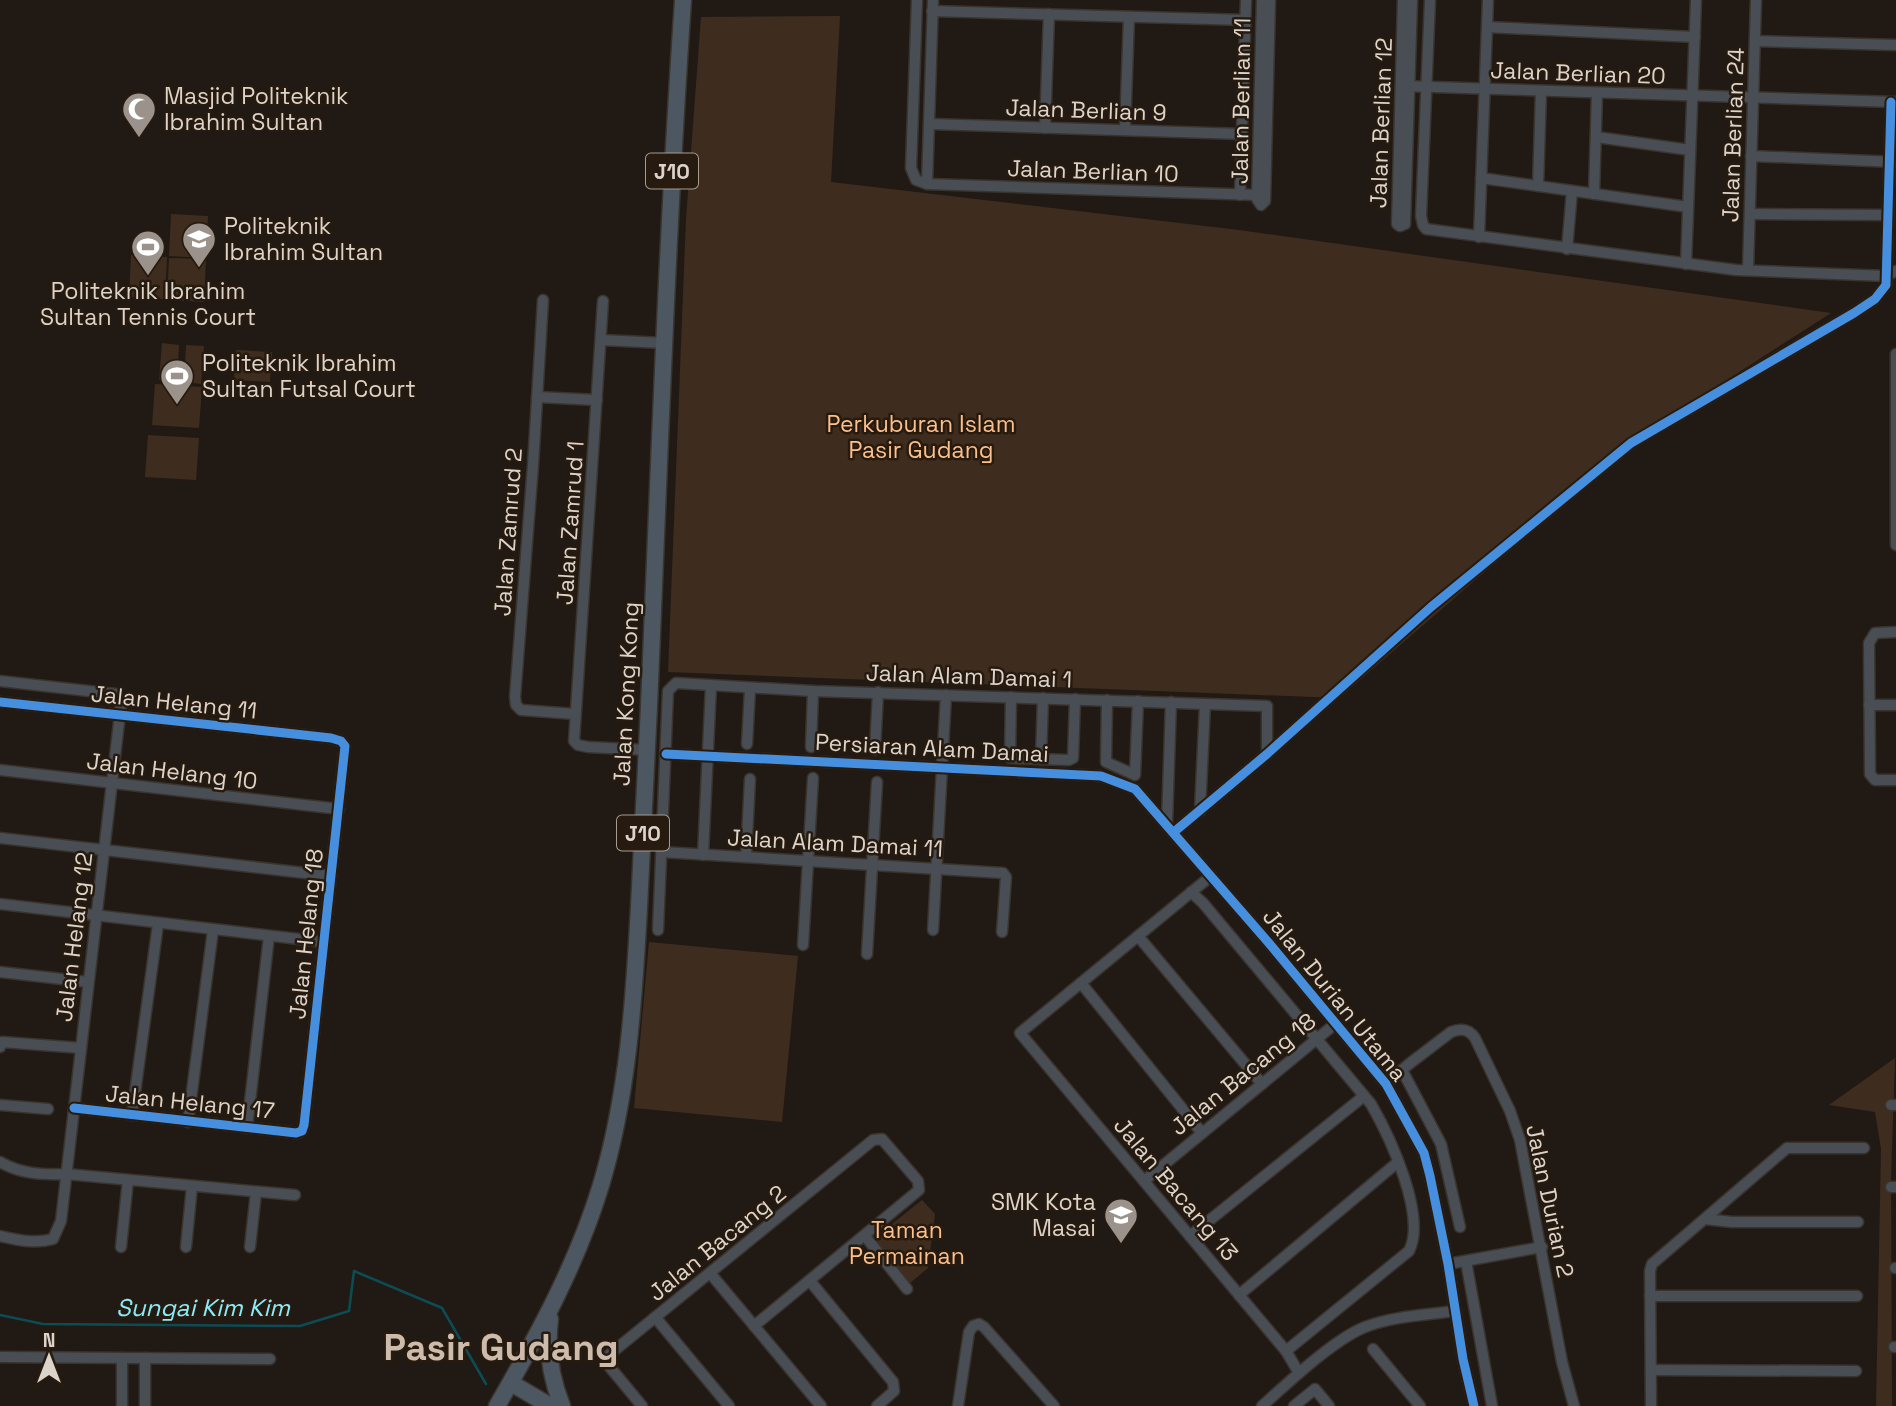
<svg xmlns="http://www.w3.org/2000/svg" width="1896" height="1406" font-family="'Space Grotesk',sans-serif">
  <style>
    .green { fill: #3e2d1e }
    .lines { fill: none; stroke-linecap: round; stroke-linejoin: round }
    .stream { stroke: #0c4c54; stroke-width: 2.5 }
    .street-casing { stroke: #3a342e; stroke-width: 13 }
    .primary-casing { stroke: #3a342e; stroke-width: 19 }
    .street { stroke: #484e54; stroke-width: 10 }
    .primary { stroke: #4d5762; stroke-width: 16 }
    .cycleway-casing { stroke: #271a0e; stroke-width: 13 }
    .cycleway { stroke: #468fdf; stroke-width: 9 }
    .labels { text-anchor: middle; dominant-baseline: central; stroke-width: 5; stroke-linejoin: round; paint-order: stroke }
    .shield { fill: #271a0e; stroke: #a69c92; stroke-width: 2 }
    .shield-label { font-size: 21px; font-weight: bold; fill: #dcd3cb }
    .street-label { font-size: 23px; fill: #dcd3cb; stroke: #271a0e }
    .poi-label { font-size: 23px; fill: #dcd3cb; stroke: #271a0e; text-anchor: start }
    .park-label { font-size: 23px; fill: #fbbf8c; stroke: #271a0e }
    .water-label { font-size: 24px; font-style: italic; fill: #89ecfc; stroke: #271a0e }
    .town-label { font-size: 37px; font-weight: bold; fill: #cdbbac; stroke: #271a0e }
  </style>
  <rect width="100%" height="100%" fill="#211a14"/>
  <g class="green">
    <path d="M 840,16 L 831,182 L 1239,230 L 1831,313 L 1647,431 L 1339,698 L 668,672 L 686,219 L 701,17 Z"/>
    <path d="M 171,214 L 208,216 L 205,258 L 169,256 Z"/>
    <path d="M 131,255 L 167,257 L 165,299 L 129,297 Z"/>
    <path d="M 169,258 L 206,259 L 204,302 L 167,300 Z"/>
    <path d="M 162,343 L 179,345 L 177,382 L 159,380 Z"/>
    <path d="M 186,345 L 204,346 L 201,384 L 184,382 Z"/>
    <path d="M 236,350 L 272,352 L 270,382 L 234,380 Z"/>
    <path d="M 155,384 L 202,387 L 199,428 L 152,425 Z"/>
    <path d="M 148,435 L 199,438 L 196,480 L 145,477 Z"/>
    <path d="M 649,942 L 798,956 L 782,1122 L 634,1108 Z"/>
    <path d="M 1895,1058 L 1891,1178 L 1892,1406 L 1876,1406 L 1881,1149 L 1875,1112 L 1829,1105 Z"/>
    <path d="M 922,1200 L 935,1214 L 928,1268 L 909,1284 L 877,1246 L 878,1235 Z"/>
  </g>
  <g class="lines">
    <path class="stream" d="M 0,1315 L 43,1324 L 300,1326 L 349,1311 L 354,1271 L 442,1308 L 486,1384"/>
    <g class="street-casing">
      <g id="street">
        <path d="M 917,0 L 911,168 L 916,180 L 927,184 L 1258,195"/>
        <path d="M 1262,0 L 1257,199 L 1261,205 L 1265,201 L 1270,0"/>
        <path d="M 1403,0 L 1397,224 L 1400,226 L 1405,224 L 1412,0"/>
        <path d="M 1430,0 L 1421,216 L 1423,225 L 1426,229 L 1736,270 L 1886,276 L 1896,271"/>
        <path d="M 932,11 L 1246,20"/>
        <path d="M 1487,27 L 1695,37"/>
        <path d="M 1755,41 L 1896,45"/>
        <path d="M 1402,86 L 1895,102"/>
        <path d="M 929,124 L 1242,134"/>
        <path d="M 1045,128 L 1049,14"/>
        <path d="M 1125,130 L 1129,17"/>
        <path d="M 1596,137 L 1690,150"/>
        <path d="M 1751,156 L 1896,162"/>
        <path d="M 1481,178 L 1688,207"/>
        <path d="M 927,184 L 933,0"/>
        <path d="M 1538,186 L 1541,91"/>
        <path d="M 1594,194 L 1597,93"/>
        <path d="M 1240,195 L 1246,0"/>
        <path d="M 1750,214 L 1886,215"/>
        <path d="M 1479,237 L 1488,0"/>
        <path d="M 1567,249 L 1572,191"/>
        <path d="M 1686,264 L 1696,0"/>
        <path d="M 1748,270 L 1756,0"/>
        <path d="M 543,300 L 533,465 L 515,697 L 516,705 L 521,710 L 575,714"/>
        <path d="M 603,301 L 574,741 L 578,745 L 588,747 L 647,750"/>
        <path d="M 601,340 L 664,343"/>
        <path d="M 1896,354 L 1896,545"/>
        <path d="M 537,397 L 597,400"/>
        <path d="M 1896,632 L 1875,633 L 1869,643 L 1870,774 L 1875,780 L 1896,780"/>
        <path d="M 0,681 L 115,694 L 120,699 L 121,705 L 61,1221 L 53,1239 C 35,1244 18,1240 0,1236"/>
        <path d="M 1011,697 L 1010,758 L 1069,760 L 1073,758 L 1075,699"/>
        <path d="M 1107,700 L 1106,762 L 1135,775 L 1138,701"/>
        <path d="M 0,702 L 331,738 L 341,741 L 345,746 L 304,1125 L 302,1131 L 296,1133 L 74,1108"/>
        <path d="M 1869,705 L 1896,705"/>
        <path d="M 747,744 L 750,689"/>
        <path d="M 811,747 L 813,691"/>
        <path d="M 875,750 L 878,692"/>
        <path d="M 666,754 L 1101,776 L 1135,789 L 1268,942 L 1386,1084 L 1424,1153 L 1430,1176 L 1448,1264 L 1463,1359 L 1474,1406"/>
        <path d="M 1041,759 L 1043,698"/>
        <path d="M 0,770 L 339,809"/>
        <path d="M 1200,811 L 1205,704"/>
        <path d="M 1167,823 L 1171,702"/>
        <path d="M 1174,832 L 1267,754 L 1431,607 L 1631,443 L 1854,313 L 1875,299 L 1886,285 L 1891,102"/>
        <path d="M 0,838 L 331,876"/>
        <path d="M 662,852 L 1003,873 L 1006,877 L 1002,932"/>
        <path d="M 703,855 L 711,686"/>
        <path d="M 746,857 L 750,779"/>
        <path d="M 1211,876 L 1020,1033 L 1286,1351 L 1299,1373"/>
        <path d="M 1191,892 L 1203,903 L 1371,1104 C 1390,1137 1427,1216 1409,1251 L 1286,1351"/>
        <path d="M 0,904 L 324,942"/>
        <path d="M 658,930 L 668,691 L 676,683 L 813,691 L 1267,706 L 1267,754"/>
        <path d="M 933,930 L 946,695"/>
        <path d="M 1138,936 L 1262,1084"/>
        <path d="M 803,945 L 813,778"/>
        <path d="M 867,954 L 877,782"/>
        <path d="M 0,972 L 88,982"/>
        <path d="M 1081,983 L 1202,1133"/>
        <path d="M 0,1047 L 2,1042 L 81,1048"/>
        <path d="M 1402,1070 L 1441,1144 L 1460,1227"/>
        <path d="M 1386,1084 L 1409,1064 L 1451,1032 C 1461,1028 1469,1029 1475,1038 L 1510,1111 L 1520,1140 L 1562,1362 L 1574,1406"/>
        <path d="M 0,1105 L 48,1109"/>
        <path d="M 1891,1105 L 1896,1105"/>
        <path d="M 132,1115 L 158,924"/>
        <path d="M 188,1122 L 213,930"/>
        <path d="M 247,1128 L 269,936"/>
        <path d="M 0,1162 C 21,1174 43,1175 66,1174 L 295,1195"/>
        <path d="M 1144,1181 L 1335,1024"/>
        <path d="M 1891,1187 L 1896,1187"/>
        <path d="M 1705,1219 L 1732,1222 L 1858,1222"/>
        <path d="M 865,1236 L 907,1289"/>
        <path d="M 1190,1236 L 1364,1096"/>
        <path d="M 121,1247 L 128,1180"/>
        <path d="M 186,1247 L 192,1186"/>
        <path d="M 250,1247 L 256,1192"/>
        <path d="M 1466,1261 L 1492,1406"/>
        <path d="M 1448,1264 L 1542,1247"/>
        <path d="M 1895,1268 L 1896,1268"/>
        <path d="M 710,1273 L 821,1406"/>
        <path d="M 810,1281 L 893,1382 L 894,1391 L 877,1406"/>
        <path d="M 1239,1295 L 1398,1162"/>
        <path d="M 1650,1296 L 1857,1296"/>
        <path d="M 655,1317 L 729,1406"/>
        <path d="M 1894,1347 L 1896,1347"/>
        <path d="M 1373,1349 L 1420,1406"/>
        <path d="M 0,1357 L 270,1359"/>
        <path d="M 122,1358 L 122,1406"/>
        <path d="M 145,1358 L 145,1406"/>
        <path d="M 1651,1370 L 1856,1371"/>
        <path d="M 642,1406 L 609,1366 L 607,1360 L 610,1354 L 873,1140 L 882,1139 L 918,1181 L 919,1190 L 754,1326"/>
        <path d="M 958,1406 L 969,1332 L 973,1326 L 979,1324 L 984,1327 L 1054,1406"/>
        <path d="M 1262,1406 C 1289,1382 1333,1340 1365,1327 C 1393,1316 1426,1315 1456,1311"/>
        <path d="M 1294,1406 L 1315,1389 L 1329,1406"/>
        <path d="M 1651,1406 L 1650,1271 L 1652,1264 L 1787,1148 L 1864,1148"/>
      </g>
    </g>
    <g class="primary-casing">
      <g id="primary">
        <path d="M 550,1319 C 546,1350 551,1378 562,1406"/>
        <path d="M 511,1383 L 550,1406"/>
        <path d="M 497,1406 C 538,1335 577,1264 601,1185 C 628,1095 634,1000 639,907 C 642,840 646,773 649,706 C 659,470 667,235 683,0"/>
      </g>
    </g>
    <use href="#street" class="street"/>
    <use href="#primary" class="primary"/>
    <g class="cycleway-casing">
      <g id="cycleway">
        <path d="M 0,702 L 331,738 L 341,741 L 345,746 L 304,1125 L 302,1131 L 296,1133 L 74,1108"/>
        <path d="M 666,754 L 1101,776 L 1135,789 L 1268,942 L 1386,1084 L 1424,1153 L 1430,1176 L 1448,1264 L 1463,1359 L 1474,1406"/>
        <path d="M 1174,832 L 1267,754 L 1431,607 L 1631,443 L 1854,313 L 1875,299 L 1886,285 L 1891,102"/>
      </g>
    </g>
    <use href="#cycleway" class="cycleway"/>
  </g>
  <defs>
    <g id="mosque-pin" transform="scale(1.75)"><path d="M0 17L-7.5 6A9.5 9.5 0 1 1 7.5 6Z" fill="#9b928b" stroke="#271a0e"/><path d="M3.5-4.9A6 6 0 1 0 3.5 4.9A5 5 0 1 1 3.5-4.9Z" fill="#fff"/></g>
    <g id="university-pin" transform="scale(1.75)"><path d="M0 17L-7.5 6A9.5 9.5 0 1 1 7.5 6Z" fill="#9b928b" stroke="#271a0e"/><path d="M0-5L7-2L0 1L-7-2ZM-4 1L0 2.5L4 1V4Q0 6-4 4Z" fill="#fff"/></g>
    <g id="stadium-pin" transform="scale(1.75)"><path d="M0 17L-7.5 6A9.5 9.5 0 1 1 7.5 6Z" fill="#9b928b" stroke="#271a0e"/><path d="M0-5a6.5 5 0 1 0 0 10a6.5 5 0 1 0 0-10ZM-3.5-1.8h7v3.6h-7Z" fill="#fff"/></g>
    <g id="school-pin" transform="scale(1.75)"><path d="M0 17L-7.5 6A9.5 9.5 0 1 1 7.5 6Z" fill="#9b928b" stroke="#271a0e"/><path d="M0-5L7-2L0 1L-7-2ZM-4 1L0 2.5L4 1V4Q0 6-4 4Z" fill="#fff"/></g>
  </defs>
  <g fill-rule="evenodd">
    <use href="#mosque-pin" x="139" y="109"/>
    <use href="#university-pin" x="199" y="239"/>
    <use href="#stadium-pin" x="148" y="247"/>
    <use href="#stadium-pin" x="177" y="376"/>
    <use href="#school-pin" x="1121" y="1215"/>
  </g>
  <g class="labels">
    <g class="shield">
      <rect x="646" y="153.5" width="52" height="35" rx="5"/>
      <rect x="617" y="815.5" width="52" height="35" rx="5"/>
    </g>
    <g class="shield-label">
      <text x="672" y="171">J10</text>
      <text x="643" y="833">J10</text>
    </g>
    <g class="street-label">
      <text transform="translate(1578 73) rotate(2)">Jalan Berlian 20</text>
      <text transform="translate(1241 101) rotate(-89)">Jalan Berlian 11</text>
      <text transform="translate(1086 110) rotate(2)">Jalan Berlian 9</text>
      <text transform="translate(1381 123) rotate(-88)">Jalan Berlian 12</text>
      <text transform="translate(1733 135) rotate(-88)">Jalan Berlian 24</text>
      <text transform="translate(1093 171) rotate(2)">Jalan Berlian 10</text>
      <text transform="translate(570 523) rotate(-86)">Jalan Zamrud 1</text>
      <text transform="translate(508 532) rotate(-86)">Jalan Zamrud 2</text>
      <text transform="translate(969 676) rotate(2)">Jalan Alam Damai 1</text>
      <text transform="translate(626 694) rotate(-87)">Jalan Kong Kong</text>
      <text transform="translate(174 702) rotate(6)">Jalan Helang 11</text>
      <text transform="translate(932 748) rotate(3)">Persiaran Alam Damai</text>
      <text transform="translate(172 771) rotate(7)">Jalan Helang 10</text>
      <text transform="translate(835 843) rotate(3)">Jalan Alam Damai 11</text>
      <text transform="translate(306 934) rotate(-84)">Jalan Helang 18</text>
      <text transform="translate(74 937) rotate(-83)">Jalan Helang 12</text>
      <text transform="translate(1335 995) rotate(51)">Jalan Durian Utama</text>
      <text transform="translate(1243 1074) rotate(-39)">Jalan Bacang 18</text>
      <text transform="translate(190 1102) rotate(6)">Jalan Helang 17</text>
      <text transform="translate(1176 1189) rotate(50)">Jalan Bacang 13</text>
      <text transform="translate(1550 1201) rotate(78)">Jalan Durian 2</text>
      <text transform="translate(717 1243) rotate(-39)">Jalan Bacang 2</text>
    </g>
    <g class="poi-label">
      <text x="164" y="96">Masjid Politeknik<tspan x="164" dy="26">Ibrahim Sultan</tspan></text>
      <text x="224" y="226">Politeknik<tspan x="224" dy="26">Ibrahim Sultan</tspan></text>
      <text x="148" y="291" text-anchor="middle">Politeknik Ibrahim<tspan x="148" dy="26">Sultan Tennis Court</tspan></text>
      <text x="202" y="363">Politeknik Ibrahim<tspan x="202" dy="26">Sultan Futsal Court</tspan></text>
      <text x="1096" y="1202" text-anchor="end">SMK Kota<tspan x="1096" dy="26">Masai</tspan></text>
    </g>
    <g class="park-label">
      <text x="921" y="424">Perkuburan Islam<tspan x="921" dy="26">Pasir Gudang</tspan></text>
      <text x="907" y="1230">Taman<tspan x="907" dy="26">Permainan</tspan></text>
    </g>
    <g class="water-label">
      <text x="203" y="1307">Sungai Kim Kim</text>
    </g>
    <g class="town-label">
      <text x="501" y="1347">Pasir Gudang</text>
    </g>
  </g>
  <g transform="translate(49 1357)" stroke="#271a0e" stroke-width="5" paint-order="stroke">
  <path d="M0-5L12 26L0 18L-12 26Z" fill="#dcd3cb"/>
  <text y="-10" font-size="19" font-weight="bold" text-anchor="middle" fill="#dcd3cb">N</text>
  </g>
</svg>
